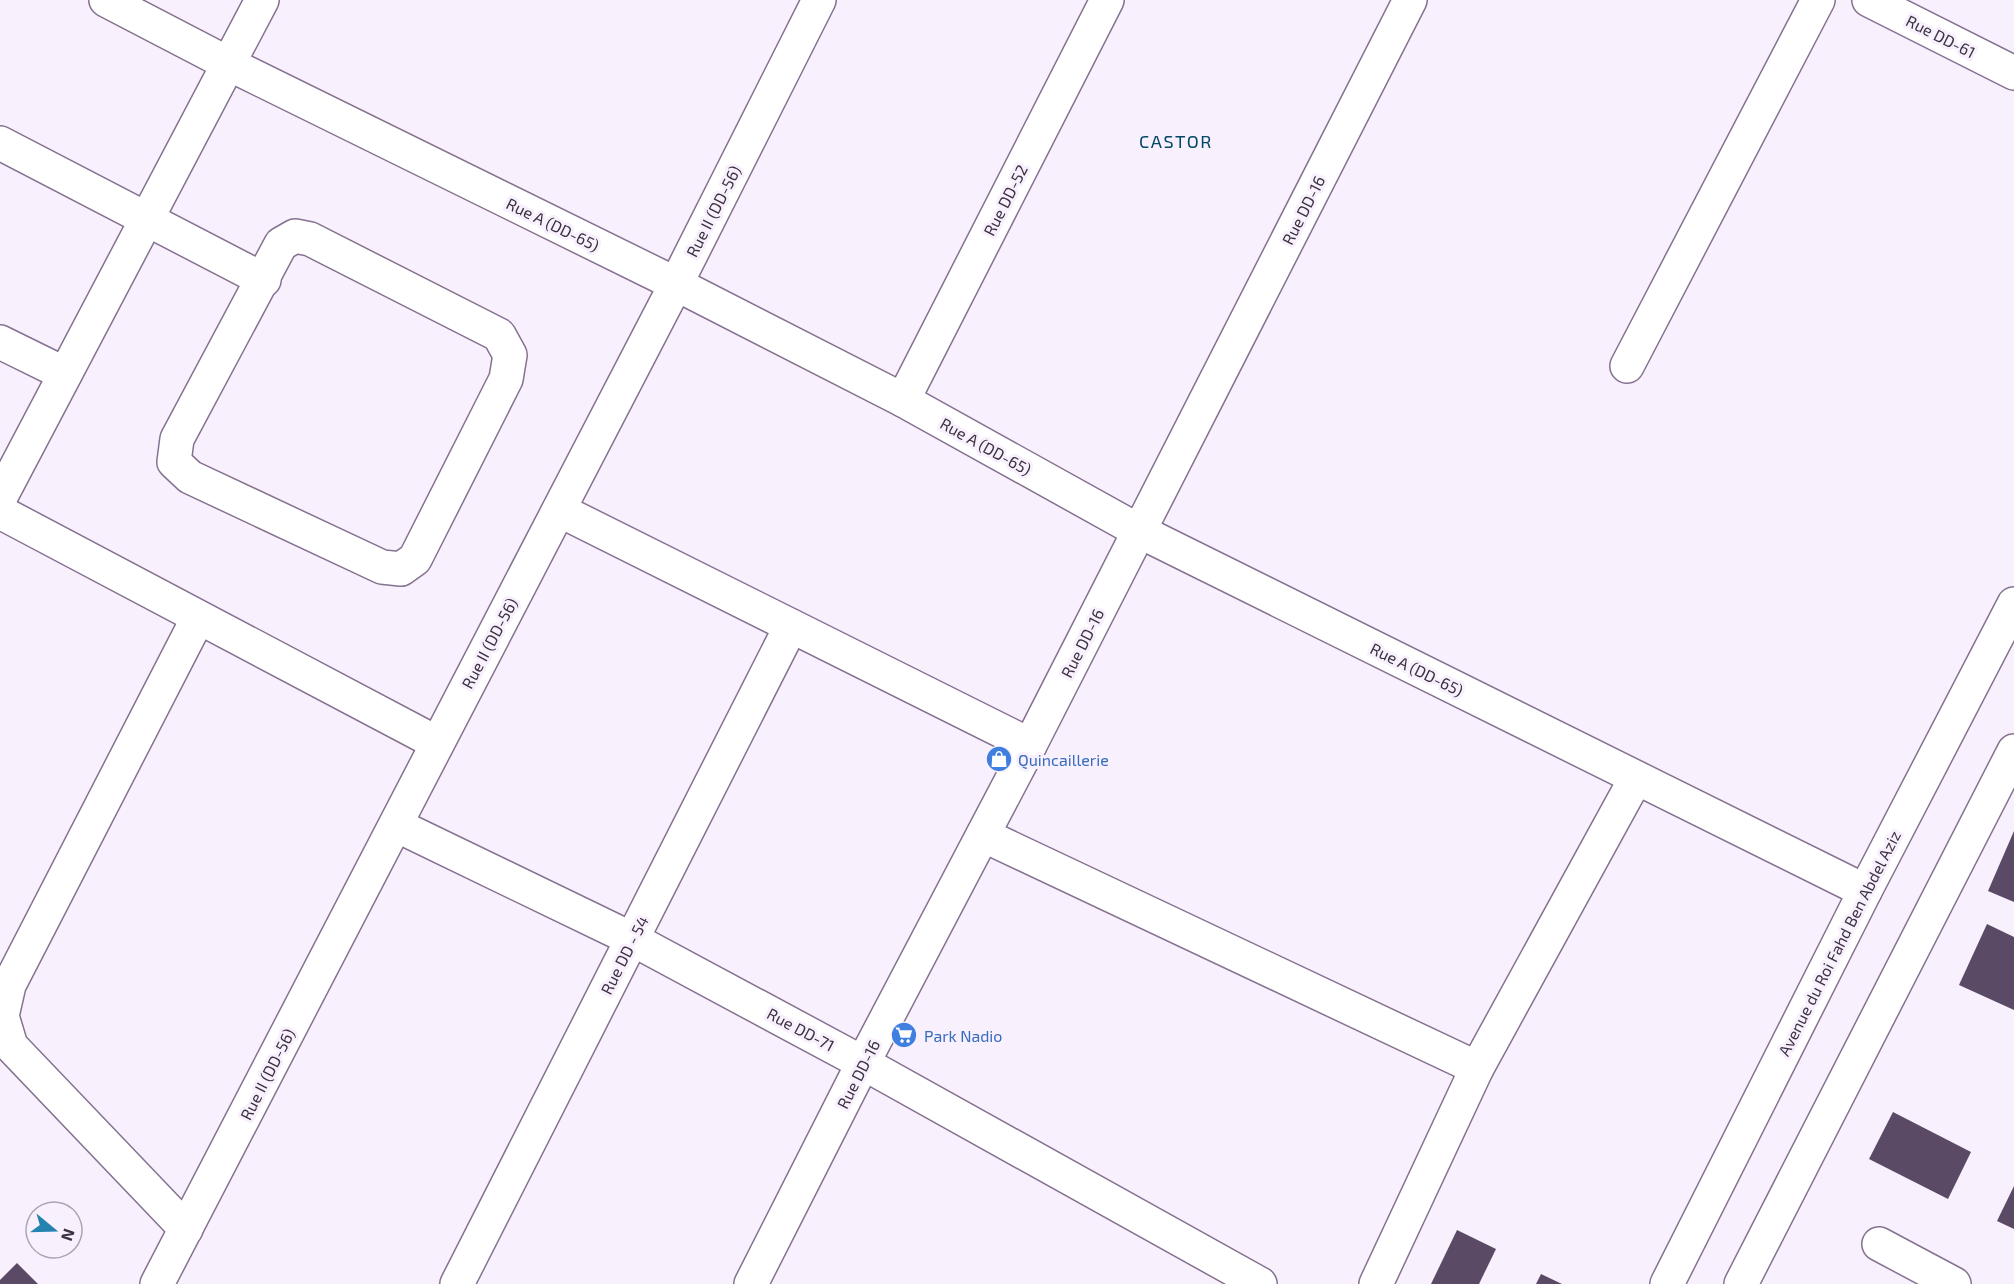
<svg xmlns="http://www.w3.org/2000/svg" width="2014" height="1284" font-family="'Exo 2',sans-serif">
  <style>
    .building { fill: #5b4a66 }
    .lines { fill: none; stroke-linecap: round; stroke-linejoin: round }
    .minor-casing { stroke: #857290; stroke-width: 36 }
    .primary-casing { stroke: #857290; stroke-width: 36 }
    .minor { stroke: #fff; stroke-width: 33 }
    .primary { stroke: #fff; stroke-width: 33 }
    .labels { text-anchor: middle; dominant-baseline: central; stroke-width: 6; stroke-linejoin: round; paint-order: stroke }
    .street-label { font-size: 16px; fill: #3a323f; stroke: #f9f0fe }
    .shop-label { font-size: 16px; fill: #366cbe; stroke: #f9f0fe; text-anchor: start }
    .neighbourhood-label { font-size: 18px; letter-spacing: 1.5px; fill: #004866; stroke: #f9f0fe }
  </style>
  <rect width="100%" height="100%" fill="#f9f0fe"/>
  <g class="building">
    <path d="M 2014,831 L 2014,902 L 1988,891 Z"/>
    <path d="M 1987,924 L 2014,937 L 2014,1010 L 1959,985 Z"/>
    <path d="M 1893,1112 L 1971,1152 L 1948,1199 L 1869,1159 Z"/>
    <path d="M 2014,1186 L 2014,1229 L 1997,1221 Z"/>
    <path d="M 1457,1230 L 1496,1249 L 1479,1284 L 1431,1284 Z"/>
    <path d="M 17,1263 L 38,1284 L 0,1284 L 0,1280 Z"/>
    <path d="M 1541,1274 L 1562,1284 L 1536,1284 Z"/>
  </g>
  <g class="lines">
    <g class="minor-casing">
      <g id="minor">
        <path d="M 106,0 L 227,63 L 676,284 L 903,400 L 1139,531 L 1865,891"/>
        <path d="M 1869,0 L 2014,73"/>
        <path d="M 0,143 L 264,280"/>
        <path d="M 295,236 L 310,239 L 499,335 L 510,355 L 506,379 L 415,559 L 401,569 L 382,567 L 190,477 L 174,462 L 177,439 L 281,244 Z"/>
        <path d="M 0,342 L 65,374"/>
        <path d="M 1627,366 L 1818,0"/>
        <path d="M 903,400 L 1107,0"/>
        <path d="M 0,498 L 262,0"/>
        <path d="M 559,510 L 1030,745"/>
        <path d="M 0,512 L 437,743"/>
        <path d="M 396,825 L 632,939 L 863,1063 L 1260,1284"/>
        <path d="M 983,835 L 1477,1068"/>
        <path d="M 186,1229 L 11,1046 L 2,1016 L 9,985 L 198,618"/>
        <path d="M 1879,1244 L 1954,1284"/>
        <path d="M 157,1284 L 676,284 L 819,0"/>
        <path d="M 457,1284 L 791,626"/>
        <path d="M 751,1284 L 863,1063 L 1030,745 L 1410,0"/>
        <path d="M 1376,1284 L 1477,1068 L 1636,778"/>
      </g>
    </g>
    <g class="primary-casing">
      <g id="primary">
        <path d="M 1667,1284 L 1865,891 L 2014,604"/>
        <path d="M 1741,1284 L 2014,751"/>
      </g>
    </g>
    <use href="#minor" class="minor"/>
    <use href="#primary" class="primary"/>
  </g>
  <defs>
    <g id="shop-disc" transform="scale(1.35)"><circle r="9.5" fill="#3f7fe0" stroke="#f9f0fe"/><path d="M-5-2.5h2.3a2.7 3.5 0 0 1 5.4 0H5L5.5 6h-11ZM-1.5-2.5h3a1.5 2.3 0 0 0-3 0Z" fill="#fff"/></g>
    <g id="supermarket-disc" transform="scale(1.35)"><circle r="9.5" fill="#3f7fe0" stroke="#f9f0fe"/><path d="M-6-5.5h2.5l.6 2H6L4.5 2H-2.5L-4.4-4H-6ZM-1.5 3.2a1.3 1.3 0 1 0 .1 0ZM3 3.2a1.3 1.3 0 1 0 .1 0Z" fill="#fff"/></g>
  </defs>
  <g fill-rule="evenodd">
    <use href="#shop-disc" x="999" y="759"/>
    <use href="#supermarket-disc" x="904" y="1035"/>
  </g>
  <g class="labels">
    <g class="street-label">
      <text transform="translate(1941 36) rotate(27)">Rue DD-61</text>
      <text transform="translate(1005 200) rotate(-63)">Rue DD-52</text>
      <text transform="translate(1303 210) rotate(-63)">Rue DD-16</text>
      <text transform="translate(713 211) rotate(-63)">Rue II (DD-56)</text>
      <text transform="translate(553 224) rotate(26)">Rue A (DD-65)</text>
      <text transform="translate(986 446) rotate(29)">Rue A (DD-65)</text>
      <text transform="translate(489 643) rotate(-62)">Rue II (DD-56)</text>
      <text transform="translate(1082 643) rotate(-63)">Rue DD-16</text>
      <text transform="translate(1417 669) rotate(26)">Rue A (DD-65)</text>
      <text transform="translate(1839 943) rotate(-63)">Avenue du Roi Fahd Ben Abdel Aziz</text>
      <text transform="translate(624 955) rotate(-63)">Rue DD - 54</text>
      <text transform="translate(801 1029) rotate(28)">Rue DD-71</text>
      <text transform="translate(267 1074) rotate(-63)">Rue II (DD-56)</text>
      <text transform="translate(858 1074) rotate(-63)">Rue DD-16</text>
    </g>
    <g class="shop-label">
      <text x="1018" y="759">Quincaillerie</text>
      <text x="924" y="1035">Park Nadio</text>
    </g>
    <g class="neighbourhood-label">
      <text x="1176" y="141">CASTOR</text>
    </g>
  </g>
  <g transform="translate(54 1230) rotate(109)"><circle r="28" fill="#f9f0fe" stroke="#ada4b2" stroke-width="1.5"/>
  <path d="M0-4.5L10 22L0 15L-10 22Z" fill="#2583af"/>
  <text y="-9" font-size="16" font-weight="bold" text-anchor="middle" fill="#3a323f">N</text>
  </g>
</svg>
